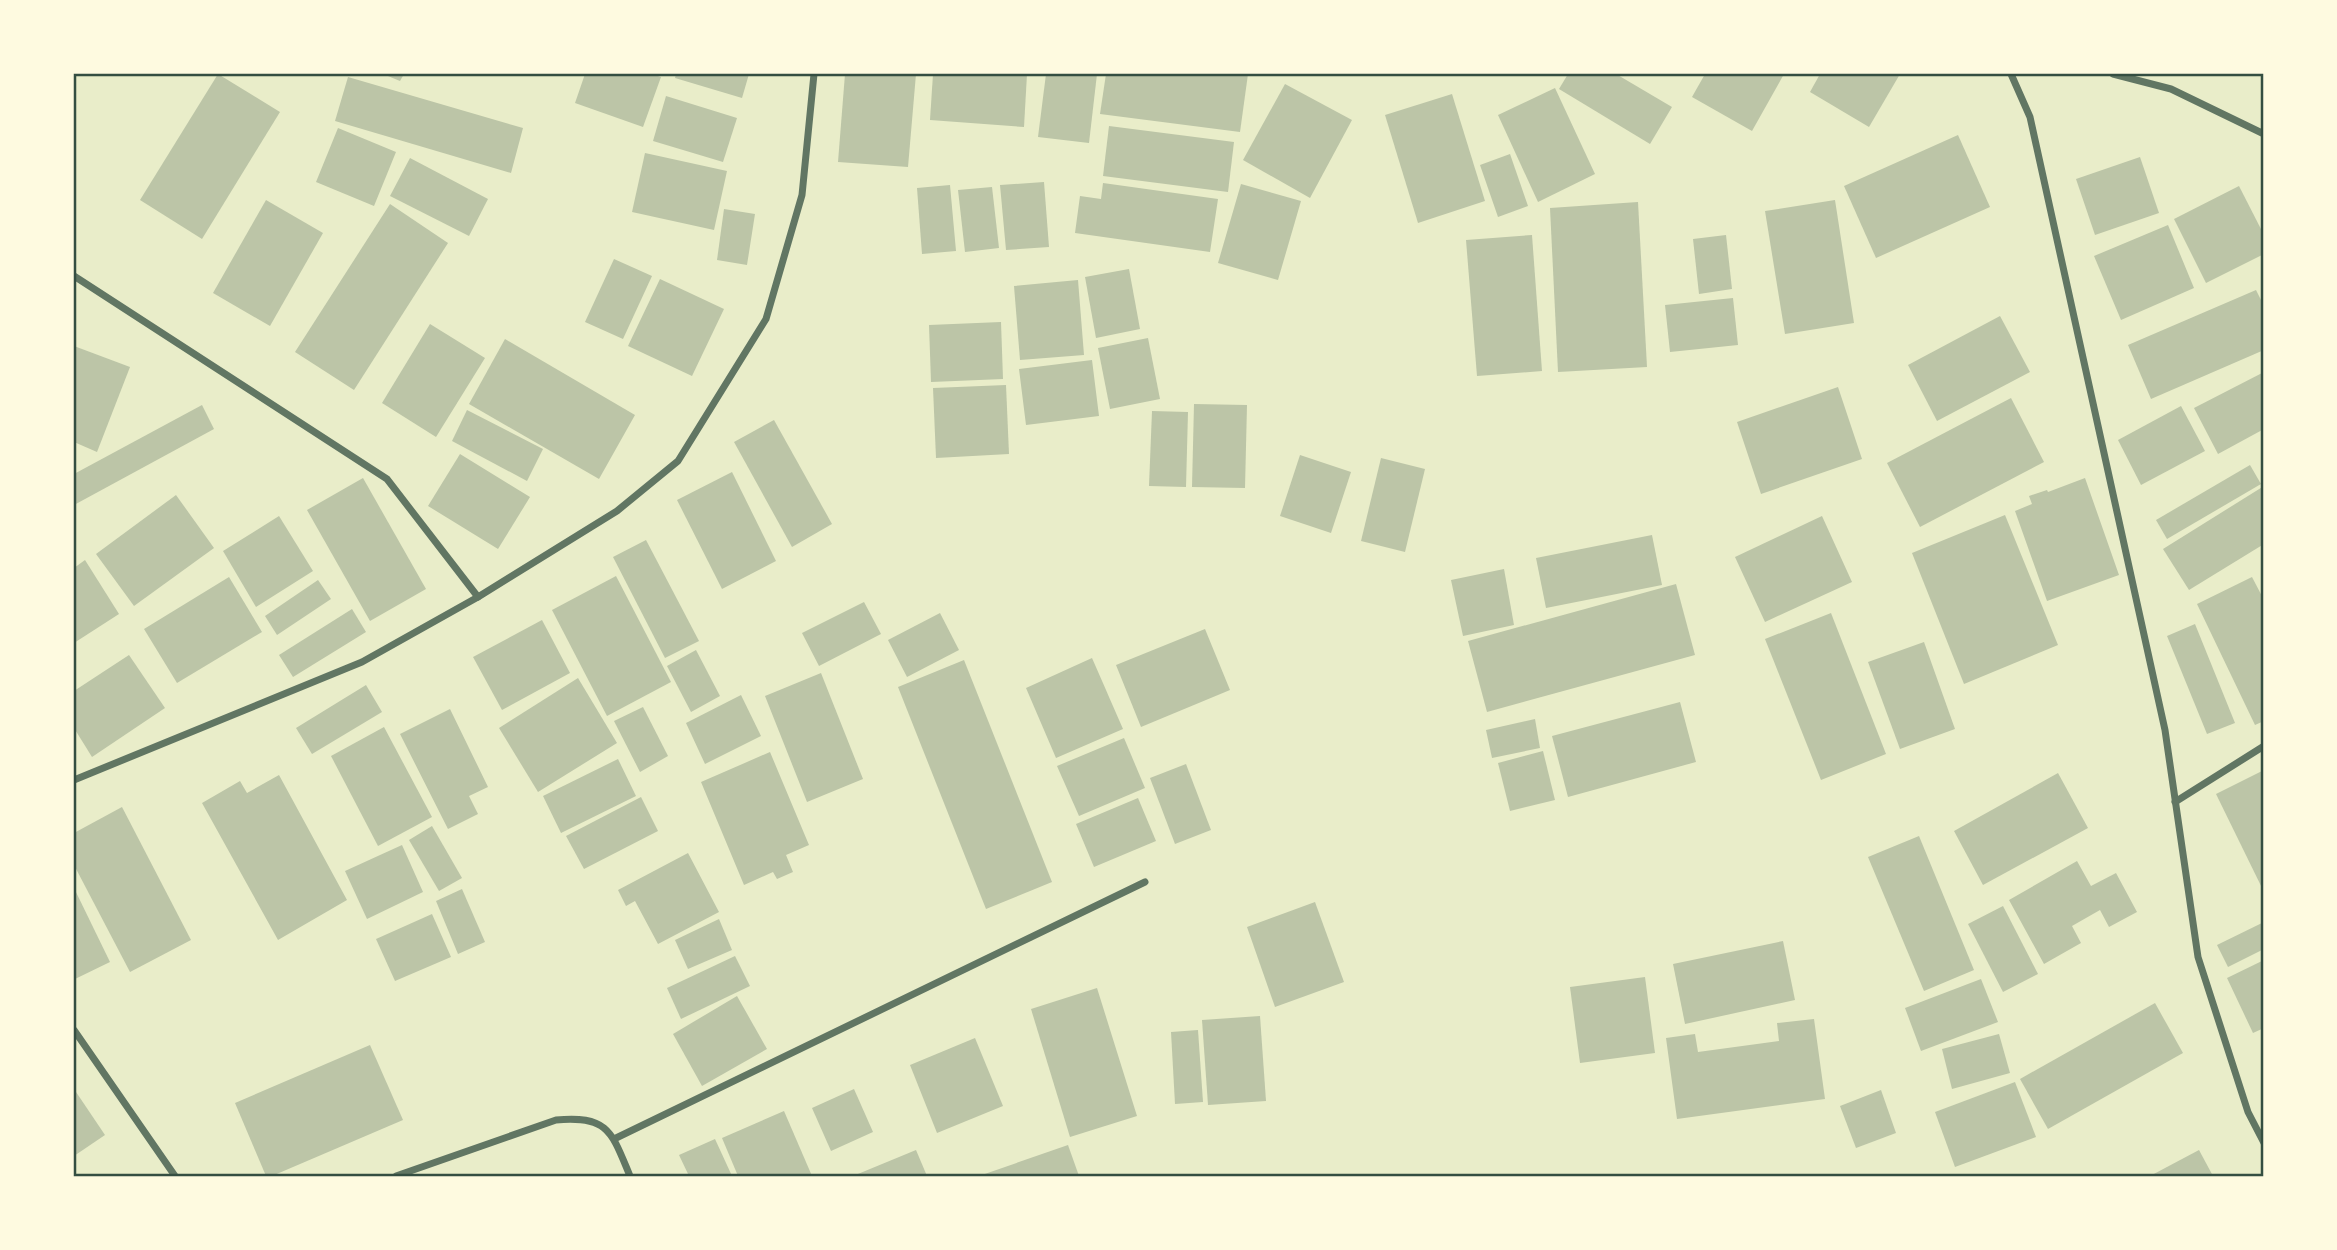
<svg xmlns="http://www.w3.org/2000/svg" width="2337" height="1250" font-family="Figtree,sans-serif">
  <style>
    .building { fill: #bcc5a7 }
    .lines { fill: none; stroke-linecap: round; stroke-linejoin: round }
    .minor { stroke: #617663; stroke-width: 7 }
    .neatline { fill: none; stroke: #344e41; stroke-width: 2.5 }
  </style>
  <rect width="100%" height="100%" fill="#e9edc9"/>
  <g class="building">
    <path d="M 218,74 L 280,112 L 202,239 L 140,200 Z"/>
    <path d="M 383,74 L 404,74 L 400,81 Z"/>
    <path d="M 585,74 L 652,74 L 661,77 L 643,127 L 575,103 Z"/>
    <path d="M 676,74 L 749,74 L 742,98 L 675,78 Z"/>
    <path d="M 845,74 L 916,74 L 908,167 L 838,162 Z"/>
    <path d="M 933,74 L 1027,74 L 1024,127 L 930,120 Z"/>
    <path d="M 1046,74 L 1097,74 L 1089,143 L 1038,137 Z"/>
    <path d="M 1106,74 L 1248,74 L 1240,132 L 1100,114 Z"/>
    <path d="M 1568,74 L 1616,74 L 1672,107 L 1650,144 L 1559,89 Z"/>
    <path d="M 1705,74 L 1784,74 L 1752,131 L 1692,97 Z"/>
    <path d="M 1820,74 L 1900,74 L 1869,127 L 1810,92 Z"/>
    <path d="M 348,77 L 523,128 L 511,173 L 335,121 Z"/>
    <path d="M 1285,84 L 1352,120 L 1310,198 L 1243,160 Z"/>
    <path d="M 1555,88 L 1595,174 L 1538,202 L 1498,115 Z"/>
    <path d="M 1452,94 L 1485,201 L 1418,223 L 1385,115 Z"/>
    <path d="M 666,96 L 737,118 L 723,162 L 653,141 Z"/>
    <path d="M 1109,126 L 1234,142 L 1228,192 L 1103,176 Z"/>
    <path d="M 338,128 L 396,152 L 374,206 L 316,182 Z"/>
    <path d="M 1958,135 L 1990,207 L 1876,258 L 1844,186 Z"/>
    <path d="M 645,153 L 727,171 L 714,230 L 632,212 Z"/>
    <path d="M 1510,154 L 1528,206 L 1498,217 L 1480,165 Z"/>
    <path d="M 2140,157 L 2159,213 L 2095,235 L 2076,179 Z"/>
    <path d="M 410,158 L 488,199 L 469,236 L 390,196 Z"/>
    <path d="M 1044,182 L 1049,247 L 1006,250 L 1000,185 Z"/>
    <path d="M 1103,183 L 1218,199 L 1210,252 L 1075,233 L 1080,196 L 1101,199 Z"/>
    <path d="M 1241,184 L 1301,201 L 1278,280 L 1218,263 Z"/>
    <path d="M 950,185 L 956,251 L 922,254 L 917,188 Z"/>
    <path d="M 2239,186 L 2264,235 L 2264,254 L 2206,283 L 2174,219 Z"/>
    <path d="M 992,187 L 999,248 L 965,252 L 958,190 Z"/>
    <path d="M 266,200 L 323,233 L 270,326 L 213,293 Z"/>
    <path d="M 1835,200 L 1854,323 L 1785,334 L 1765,211 Z"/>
    <path d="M 1638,202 L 1647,367 L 1558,372 L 1550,208 Z"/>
    <path d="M 390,204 L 448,243 L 354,390 L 295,352 Z"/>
    <path d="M 724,209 L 755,214 L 747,265 L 717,260 Z"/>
    <path d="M 2168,225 L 2194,288 L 2121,320 L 2094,256 Z"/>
    <path d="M 1532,235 L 1542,371 L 1477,376 L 1466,240 Z"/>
    <path d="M 1726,235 L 1732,289 L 1699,294 L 1693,239 Z"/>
    <path d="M 614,259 L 652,276 L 623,339 L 585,322 Z"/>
    <path d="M 1129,269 L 1140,329 L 1096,338 L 1085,277 Z"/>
    <path d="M 660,279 L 724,309 L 692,376 L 628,346 Z"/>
    <path d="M 1078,280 L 1084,355 L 1020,360 L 1014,286 Z"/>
    <path d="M 2256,290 L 2264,306 L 2264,350 L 2151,399 L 2128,345 Z"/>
    <path d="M 1733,298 L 1738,345 L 1670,352 L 1665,305 Z"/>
    <path d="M 2000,316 L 2030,372 L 1937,421 L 1908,365 Z"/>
    <path d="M 1001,322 L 1003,379 L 931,382 L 929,325 Z"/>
    <path d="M 430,324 L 485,358 L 436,437 L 382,403 Z"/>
    <path d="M 1148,338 L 1160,399 L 1110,409 L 1098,348 Z"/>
    <path d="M 505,339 L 635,415 L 599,479 L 469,404 Z"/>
    <path d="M 74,346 L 130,367 L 97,452 L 74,442 Z"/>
    <path d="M 1092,360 L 1099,416 L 1026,425 L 1019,369 Z"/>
    <path d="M 2264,372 L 2264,429 L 2218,454 L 2194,408 Z"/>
    <path d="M 1006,385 L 1009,454 L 936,458 L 933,388 Z"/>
    <path d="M 1838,387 L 1862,459 L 1761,494 L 1737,422 Z"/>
    <path d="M 2011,398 L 2044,462 L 1920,527 L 1887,463 Z"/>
    <path d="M 1194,404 L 1247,405 L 1245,488 L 1192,487 Z"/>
    <path d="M 202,405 L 214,429 L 74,505 L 74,474 Z"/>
    <path d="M 2181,406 L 2205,451 L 2141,485 L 2118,440 Z"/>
    <path d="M 467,410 L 543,449 L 527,481 L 452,441 Z"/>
    <path d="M 1152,411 L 1188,412 L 1186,487 L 1149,486 Z"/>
    <path d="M 774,420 L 832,524 L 792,547 L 734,442 Z"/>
    <path d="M 460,454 L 530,497 L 498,549 L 428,506 Z"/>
    <path d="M 1300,455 L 1351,472 L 1331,533 L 1280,516 Z"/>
    <path d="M 1381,458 L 1425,469 L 1405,552 L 1361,541 Z"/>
    <path d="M 2250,465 L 2261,484 L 2167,539 L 2156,520 Z"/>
    <path d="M 732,472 L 776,561 L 722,589 L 677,500 Z"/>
    <path d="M 363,478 L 426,589 L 370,621 L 307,510 Z"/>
    <path d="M 2085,478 L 2119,575 L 2047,601 L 2015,511 L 2032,504 L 2029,496 L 2047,490 L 2048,492 Z"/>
    <path d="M 2264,486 L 2264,544 L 2189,590 L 2163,549 Z"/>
    <path d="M 176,495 L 214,548 L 134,606 L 96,554 Z"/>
    <path d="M 2005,515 L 2058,645 L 1964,684 L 1912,553 Z"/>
    <path d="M 279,516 L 313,571 L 256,607 L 223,551 Z"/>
    <path d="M 1822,516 L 1852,582 L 1765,622 L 1735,557 Z"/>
    <path d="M 1652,535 L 1662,585 L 1546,608 L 1536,558 Z"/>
    <path d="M 646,540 L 699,641 L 665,658 L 613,557 Z"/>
    <path d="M 85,560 L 119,614 L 74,643 L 74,568 Z"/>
    <path d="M 1504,569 L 1514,625 L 1463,636 L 1451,580 Z"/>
    <path d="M 616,576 L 671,682 L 607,716 L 552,610 Z"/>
    <path d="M 229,577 L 262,632 L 177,683 L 144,629 Z"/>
    <path d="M 2252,577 L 2264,600 L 2264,721 L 2255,725 L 2197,604 Z"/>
    <path d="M 318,580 L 331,599 L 277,635 L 265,616 Z"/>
    <path d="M 1676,584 L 1695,655 L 1487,712 L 1468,641 Z"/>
    <path d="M 864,602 L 881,634 L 819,666 L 802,633 Z"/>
    <path d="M 352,609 L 366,632 L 293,677 L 279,655 Z"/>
    <path d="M 940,613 L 959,650 L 907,677 L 888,640 Z"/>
    <path d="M 1831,613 L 1886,754 L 1821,780 L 1765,639 Z"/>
    <path d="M 542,620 L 570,673 L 502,710 L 473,657 Z"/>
    <path d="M 2195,624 L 2235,723 L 2207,734 L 2167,636 Z"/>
    <path d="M 1205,629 L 1230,690 L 1141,727 L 1116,665 Z"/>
    <path d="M 1924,642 L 1955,729 L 1900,749 L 1868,662 Z"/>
    <path d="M 696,650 L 720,696 L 691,712 L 667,666 Z"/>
    <path d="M 129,655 L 165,708 L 92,757 L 74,728 L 74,691 Z"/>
    <path d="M 1092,658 L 1123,729 L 1056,758 L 1026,688 Z"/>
    <path d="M 964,660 L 1052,882 L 986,909 L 898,687 Z"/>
    <path d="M 821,673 L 863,779 L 807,802 L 765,696 Z"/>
    <path d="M 578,678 L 617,743 L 538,792 L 499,728 Z"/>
    <path d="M 366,685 L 382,712 L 312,754 L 296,728 Z"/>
    <path d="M 741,695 L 761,736 L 705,764 L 686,723 Z"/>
    <path d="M 1680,702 L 1696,762 L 1568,797 L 1552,736 Z"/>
    <path d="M 643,707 L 668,756 L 640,772 L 614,721 Z"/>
    <path d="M 450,709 L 488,787 L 469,796 L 478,814 L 448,829 L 400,734 Z"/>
    <path d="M 1535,719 L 1540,748 L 1492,758 L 1486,730 Z"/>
    <path d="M 384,727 L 432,817 L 378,846 L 331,756 Z"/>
    <path d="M 1124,738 L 1145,788 L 1079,816 L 1057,766 Z"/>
    <path d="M 1543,751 L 1555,800 L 1510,811 L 1498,763 Z"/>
    <path d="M 770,752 L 809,845 L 786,855 L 793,872 L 777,879 L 773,872 L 744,885 L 701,782 Z"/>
    <path d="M 618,759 L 636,796 L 561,833 L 543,796 Z"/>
    <path d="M 1186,764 L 1211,830 L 1175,844 L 1150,778 Z"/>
    <path d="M 2264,770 L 2264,892 L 2216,794 Z"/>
    <path d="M 2058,773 L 2088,828 L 1983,885 L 1954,831 Z"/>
    <path d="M 279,775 L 347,900 L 278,940 L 202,803 L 240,781 L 247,793 Z"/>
    <path d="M 641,797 L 658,831 L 584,869 L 566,836 Z"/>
    <path d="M 1138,798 L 1156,841 L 1094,867 L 1076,824 Z"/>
    <path d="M 122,807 L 191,940 L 130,972 L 74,865 L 74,833 Z"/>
    <path d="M 432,826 L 462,878 L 439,891 L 409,840 Z"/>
    <path d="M 1919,836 L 1974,970 L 1924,991 L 1868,857 Z"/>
    <path d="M 402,845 L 423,892 L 367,919 L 345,871 Z"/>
    <path d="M 688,853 L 719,912 L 658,944 L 635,901 L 626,906 L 618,890 Z"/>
    <path d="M 2077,861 L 2091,886 L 2116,873 L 2137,912 L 2109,927 L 2100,910 L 2072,926 L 2081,943 L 2044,964 L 2009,900 Z"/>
    <path d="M 74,888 L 110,962 L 75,979 L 74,975 Z"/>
    <path d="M 462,889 L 485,942 L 458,954 L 436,901 Z"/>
    <path d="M 1315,902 L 1344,982 L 1275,1007 L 1247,927 Z"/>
    <path d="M 2003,906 L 2038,974 L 2003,992 L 1968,924 Z"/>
    <path d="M 432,914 L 451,957 L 395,981 L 376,939 Z"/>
    <path d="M 719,919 L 732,950 L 688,969 L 675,940 Z"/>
    <path d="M 2264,922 L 2264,949 L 2228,967 L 2217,945 Z"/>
    <path d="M 1783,941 L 1795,1000 L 1685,1024 L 1673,964 Z"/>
    <path d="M 735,956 L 750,986 L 681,1019 L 667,988 Z"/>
    <path d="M 2264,960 L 2264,1028 L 2253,1033 L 2227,978 Z"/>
    <path d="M 1645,977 L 1655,1053 L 1580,1063 L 1570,987 Z"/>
    <path d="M 1981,979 L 1998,1022 L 1921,1051 L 1905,1008 Z"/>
    <path d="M 1097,988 L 1137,1116 L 1070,1137 L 1031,1009 Z"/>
    <path d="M 737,996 L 767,1049 L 702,1086 L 673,1034 Z"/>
    <path d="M 2155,1003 L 2183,1053 L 2048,1129 L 2020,1079 Z"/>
    <path d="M 1260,1016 L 1266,1101 L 1208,1105 L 1202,1020 Z"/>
    <path d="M 1814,1019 L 1825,1099 L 1677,1119 L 1666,1038 L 1695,1034 L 1698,1052 L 1779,1041 L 1777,1023 Z"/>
    <path d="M 1198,1030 L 1203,1102 L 1175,1104 L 1171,1032 Z"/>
    <path d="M 1999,1034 L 2010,1073 L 1952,1089 L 1942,1049 Z"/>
    <path d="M 975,1038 L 1003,1106 L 937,1133 L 910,1065 Z"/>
    <path d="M 370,1045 L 403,1120 L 272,1176 L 266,1176 L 235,1103 Z"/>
    <path d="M 2015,1082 L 2036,1137 L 1955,1167 L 1935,1112 Z"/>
    <path d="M 74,1089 L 105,1135 L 74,1156 Z"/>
    <path d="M 854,1089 L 873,1132 L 831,1151 L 812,1108 Z"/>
    <path d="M 1881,1090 L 1896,1133 L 1856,1148 L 1840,1106 Z"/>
    <path d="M 784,1111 L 812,1176 L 738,1176 L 722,1138 Z"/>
    <path d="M 715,1139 L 732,1176 L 689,1176 L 679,1155 Z"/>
    <path d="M 1068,1145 L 1079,1176 L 979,1176 Z"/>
    <path d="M 916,1150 L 927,1176 L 853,1176 Z"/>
    <path d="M 2199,1150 L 2213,1176 L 2150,1176 Z"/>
  </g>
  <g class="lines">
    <g class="minor">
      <path d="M 2011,74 L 2030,117 L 2165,730 L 2198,957 L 2248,1112 L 2264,1143"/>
      <path d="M 2113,74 L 2171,89 L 2264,134"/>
      <path d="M 74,276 L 387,479 L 478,597"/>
      <path d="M 74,780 L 362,662 L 478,597 L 617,511 L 678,461 L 766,319 L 802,195 L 814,74"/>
      <path d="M 2175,802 L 2264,746"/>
      <path d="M 74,1030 L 175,1176"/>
      <path d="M 614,1139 L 1145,882"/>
      <path d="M 396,1176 L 556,1120 C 609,1115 612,1133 630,1176"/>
    </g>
  </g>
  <rect width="2337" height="1250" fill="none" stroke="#fefae0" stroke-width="150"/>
  <rect x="75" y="75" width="2187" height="1100" class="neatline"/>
</svg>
